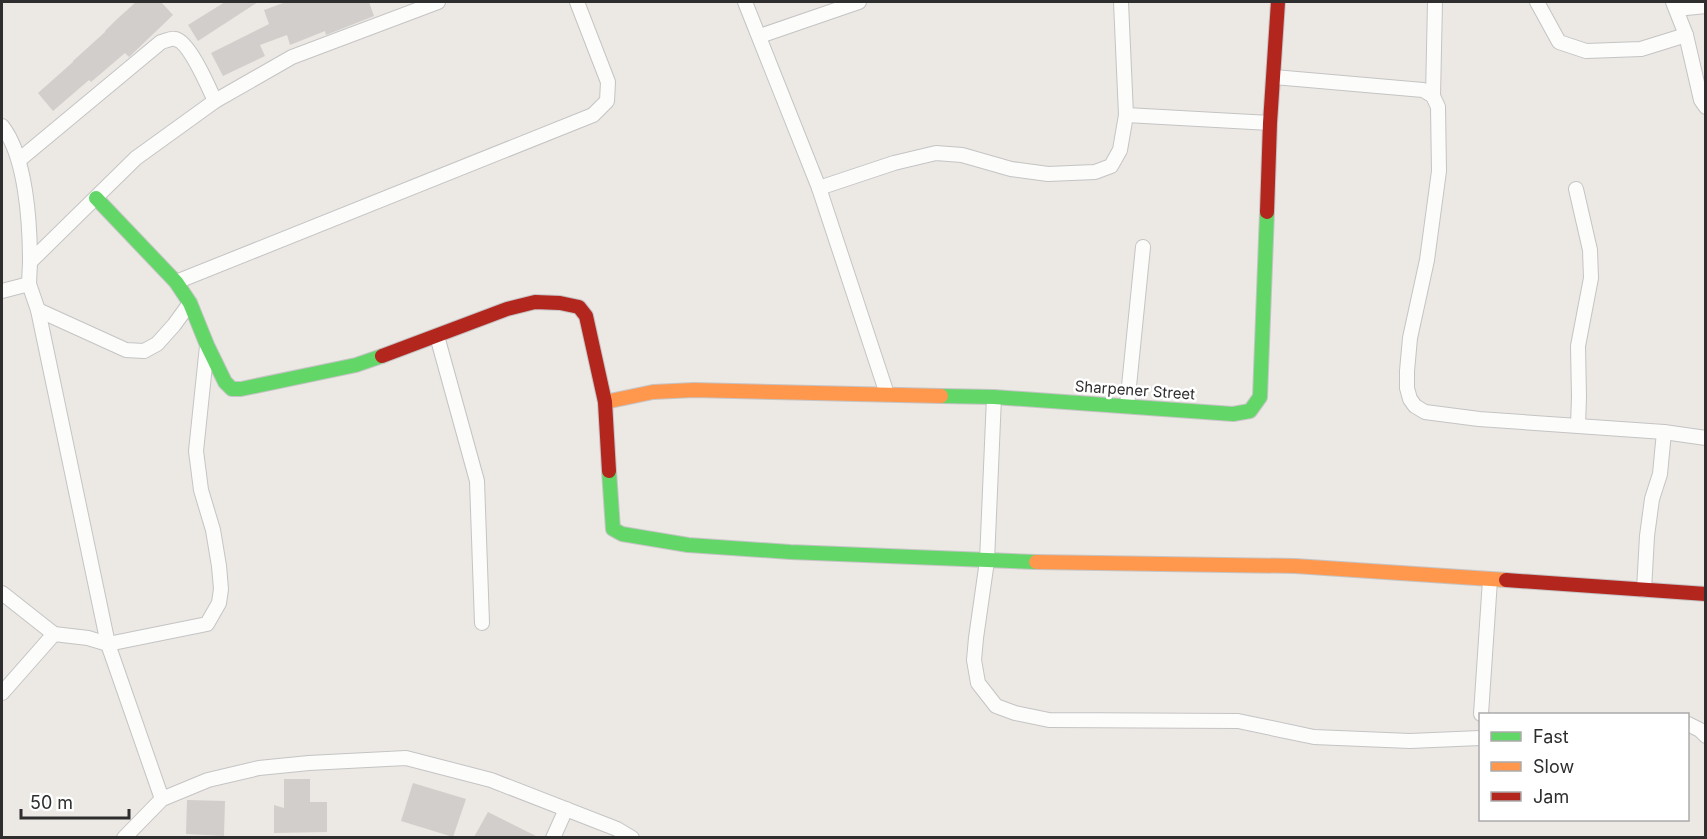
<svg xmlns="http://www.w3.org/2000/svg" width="1707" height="839" font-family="Inter,sans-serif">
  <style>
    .building { fill: #d1cecb }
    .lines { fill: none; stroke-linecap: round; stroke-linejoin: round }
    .street-casing { stroke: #c5c4c5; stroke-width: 16 }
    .fast-casing { stroke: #c5c4c5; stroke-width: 16 }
    .slow-casing { stroke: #c5c4c5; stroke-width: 16 }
    .jam-casing { stroke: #c5c4c5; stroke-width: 16 }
    .street { stroke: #fcfcfb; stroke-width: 14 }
    .fast { stroke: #63d668; stroke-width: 14 }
    .slow { stroke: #ff974d; stroke-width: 14 }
    .jam { stroke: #b3261e; stroke-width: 14 }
    .labels { text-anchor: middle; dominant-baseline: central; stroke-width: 5; stroke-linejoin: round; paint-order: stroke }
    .street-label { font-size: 15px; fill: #2e2e2e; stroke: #fff }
  </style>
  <rect width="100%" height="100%" fill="#ece8e4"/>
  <g class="building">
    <path d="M 136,2 L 161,2 L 173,15 L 129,57 L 125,53 L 91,82 L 89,80 L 53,111 L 38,93 L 73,62 L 73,61 L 105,32 L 105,31 L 116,20 Z"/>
    <path d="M 225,2 L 258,2 L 198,41 L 188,25 Z"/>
    <path d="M 286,2 L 369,2 L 374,16 L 326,35 L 325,31 L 290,45 L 287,35 L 260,45 L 265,56 L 223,76 L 211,53 L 269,24 L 264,10 Z"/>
    <path d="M 284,779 L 310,779 L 310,802 L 327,802 L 327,832 L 274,833 L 274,805 L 284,808 Z"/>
    <path d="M 413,783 L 466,799 L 453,837 L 401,821 Z"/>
    <path d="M 187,800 L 225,801 L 224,836 L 186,834 Z"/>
    <path d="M 488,812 L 538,837 L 474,837 Z"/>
  </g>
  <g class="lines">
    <g class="street-casing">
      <g id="street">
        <path d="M 745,2 L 819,188 L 887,394"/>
        <path d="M 1537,2 L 1559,42 L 1586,51 L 1641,49 L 1686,35"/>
        <path d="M 1673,2 L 1686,35 L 1701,100 L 1706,107"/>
        <path d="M 1676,9 L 1706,6"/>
        <path d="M 760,36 L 859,2"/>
        <path d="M 1274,77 L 1423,90 L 1433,96 L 1438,107 L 1439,171 L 1427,260 L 1410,338 L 1407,371 L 1407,388 L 1410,399 L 1415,406 L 1425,412 L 1479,419 L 1664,432 L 1706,438"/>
        <path d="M 1433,96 L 1435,2"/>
        <path d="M 1126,115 L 1270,123"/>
        <path d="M 2,126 C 26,156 30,223 30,262"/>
        <path d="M 19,160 L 161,42 C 165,41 171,38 175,39 C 189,41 209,88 215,101"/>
        <path d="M 819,188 L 894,163 L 936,153 L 962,155 L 1011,169 L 1048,174 L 1095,172 L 1111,166 L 1120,150 L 1126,115 L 1121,2"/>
        <path d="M 1576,189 L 1590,250 L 1591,278 L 1578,346 L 1579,397 L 1578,425"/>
        <path d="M 176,282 L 593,115 L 607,101 L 608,82 L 577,2"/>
        <path d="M 2,291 L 29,284"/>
        <path d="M 38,310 L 126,350 L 144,351 L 157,344 L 174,325 L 190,303"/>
        <path d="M 437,336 L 477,481 L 482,623"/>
        <path d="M 994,397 L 987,561 L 976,638 L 974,660 L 978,683 L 996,706 L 1015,713 L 1049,720 L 1238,721 L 1314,737 L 1410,741 L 1480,738"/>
        <path d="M 1127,406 L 1143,247"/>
        <path d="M 1644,590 L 1647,536 L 1652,499 L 1660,474 L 1664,432"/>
        <path d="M 2,593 L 54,634 L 88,638 L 108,644 L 207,624 L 219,603 L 221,589 L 219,566 L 213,530 L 201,490 L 196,451 L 207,346"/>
        <path d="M 2,693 L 54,634"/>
        <path d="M 1481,714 L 1490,580"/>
        <path d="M 1688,724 L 1700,730 L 1706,736"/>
        <path d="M 162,799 L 108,644 L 38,310 L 29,284 L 30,262 L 136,158 L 215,101 L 292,57 L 438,2"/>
        <path d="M 124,838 L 162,799 L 208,780 L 259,768 L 309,763 L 406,758 L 491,780 L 617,829 L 632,838"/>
        <path d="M 553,838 L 566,809"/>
      </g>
    </g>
    <g class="fast-casing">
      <g id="fast">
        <path d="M 96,198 L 176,282 L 190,303 L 207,345 L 225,382 L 232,389 L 241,389 L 356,365 L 382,356"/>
        <path d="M 941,396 L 994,397 L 1233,414 L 1250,411 L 1260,397 L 1267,212"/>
        <path d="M 609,471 L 613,529 L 622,534 L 688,545 L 790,552 L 1036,562"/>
      </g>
    </g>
    <g class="slow-casing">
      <g id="slow">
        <path d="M 605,402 L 653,392 L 694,390 L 941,396"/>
        <path d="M 1036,562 L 1295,566 L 1506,580"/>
      </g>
    </g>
    <g class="jam-casing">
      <g id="jam">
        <path d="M 1267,212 L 1270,123 L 1278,2"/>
        <path d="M 382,356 L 507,309 L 535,302 L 560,303 L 579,307 L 586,316 L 605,402 L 609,471"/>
        <path d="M 1506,580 L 1706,594"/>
      </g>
    </g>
    <use href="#street" class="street"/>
    <use href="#fast" class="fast"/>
    <use href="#slow" class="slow"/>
    <use href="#jam" class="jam"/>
  </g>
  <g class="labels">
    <g class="street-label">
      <text transform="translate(1135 390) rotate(4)">Sharpener Street</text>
    </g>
  </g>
  <rect width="1707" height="839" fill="none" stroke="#2e2e2e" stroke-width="6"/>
  <rect x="1479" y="713" width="210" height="108" fill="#ffffff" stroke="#ababab" stroke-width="1.5"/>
  <rect x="1491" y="732" width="30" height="9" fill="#63d668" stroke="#ababab" stroke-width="1.5"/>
  <text x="1533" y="743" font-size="18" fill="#2e2e2e">Fast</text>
  <rect x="1491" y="762" width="30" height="9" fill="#ff974d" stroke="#ababab" stroke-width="1.5"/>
  <text x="1533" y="773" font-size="18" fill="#2e2e2e">Slow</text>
  <rect x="1491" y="792" width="30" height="9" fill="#b3261e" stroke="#ababab" stroke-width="1.5"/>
  <text x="1533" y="803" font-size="18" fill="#2e2e2e">Jam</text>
  <path d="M21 809v9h108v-9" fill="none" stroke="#2e2e2e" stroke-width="3"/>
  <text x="30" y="809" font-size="18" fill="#2e2e2e" stroke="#ffffff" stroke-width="4.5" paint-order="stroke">50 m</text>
</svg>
